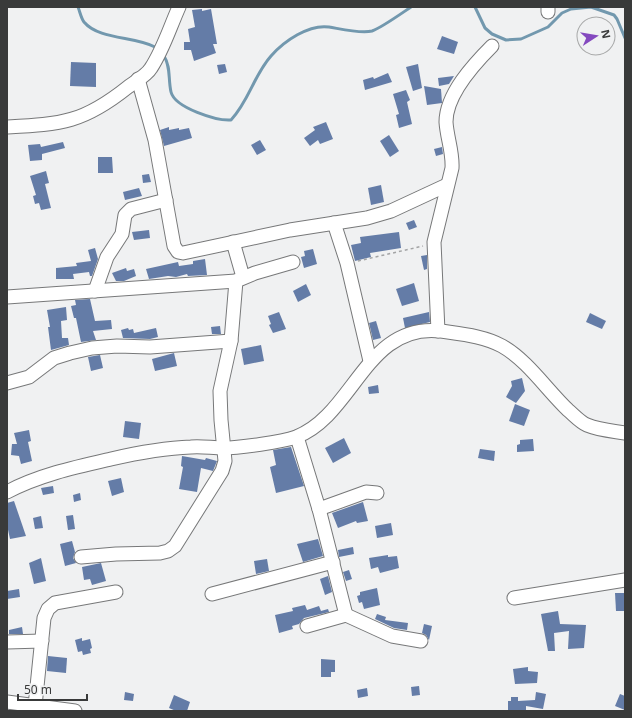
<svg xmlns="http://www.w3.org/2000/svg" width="632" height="718" font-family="'Noto Sans',sans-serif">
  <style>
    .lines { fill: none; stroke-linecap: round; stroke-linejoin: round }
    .stream { stroke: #7298ae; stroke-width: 3 }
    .building { fill: #647ca7 }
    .minor-casing { stroke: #777879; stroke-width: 15 }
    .path { stroke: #a3a4a5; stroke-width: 1.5; stroke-dasharray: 3 3; stroke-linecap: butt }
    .minor { stroke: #fff; stroke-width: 13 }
  </style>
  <rect width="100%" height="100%" fill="#f0f1f2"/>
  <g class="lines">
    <g class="stream">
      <path d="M 78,7 C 80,12 81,18 84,22 C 99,40 135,36 155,47"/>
      <path d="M 475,7 L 485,28 L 492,34 L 506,40 L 521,39 L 548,27 L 562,13 L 571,9 L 591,7 L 614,15 L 617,19 L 625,38"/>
      <path d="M 164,56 C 171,67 168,79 171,92 C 175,108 217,121 231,120 C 249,101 254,75 271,56 C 284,41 309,24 329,27 C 341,29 361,34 372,31 C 381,28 402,13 411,7"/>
    </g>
  </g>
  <g class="building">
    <path d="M 202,9 L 202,11 L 211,9 L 217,44 L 213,44 L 216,53 L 194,61 L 191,50 L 184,50 L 184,42 L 190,42 L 188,29 L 195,27 L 192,10 Z"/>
    <path d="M 442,36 L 458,42 L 454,54 L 437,49 Z"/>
    <path d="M 71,62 L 96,63 L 96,87 L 70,86 Z"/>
    <path d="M 225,64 L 227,72 L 219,74 L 217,65 Z"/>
    <path d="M 418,64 L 422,88 L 413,91 L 406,67 Z"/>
    <path d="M 388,73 L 392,82 L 365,90 L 363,80 L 373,77 L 374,79 Z"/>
    <path d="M 454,76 L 449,84 L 439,86 L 438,78 Z"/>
    <path d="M 424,86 L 441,89 L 442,103 L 427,105 Z"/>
    <path d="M 406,90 L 410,100 L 407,102 L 412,124 L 399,128 L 396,115 L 399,114 L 393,94 Z"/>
    <path d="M 326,122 L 333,139 L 320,144 L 318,140 L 310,146 L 304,138 L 315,130 L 313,127 Z"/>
    <path d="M 169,127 L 169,130 L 179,128 L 179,130 L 189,128 L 192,138 L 164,146 L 160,130 Z"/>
    <path d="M 389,135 L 399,151 L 390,157 L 380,141 Z"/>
    <path d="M 260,140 L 266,150 L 257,155 L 251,145 Z"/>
    <path d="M 63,142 L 65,148 L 42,154 L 42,160 L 30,161 L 28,145 L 40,144 L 41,147 Z"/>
    <path d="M 442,147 L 443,154 L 436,156 L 434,149 Z"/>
    <path d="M 98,157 L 112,157 L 113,173 L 98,173 Z"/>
    <path d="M 46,171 L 49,183 L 45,184 L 51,208 L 41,210 L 39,203 L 35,204 L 33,196 L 36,195 L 30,176 Z"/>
    <path d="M 149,174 L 151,182 L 143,183 L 142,175 Z"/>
    <path d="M 381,185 L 384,202 L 371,205 L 368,188 Z"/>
    <path d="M 139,188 L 142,196 L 125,200 L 123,192 Z"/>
    <path d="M 414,220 L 417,227 L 409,230 L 406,223 Z"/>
    <path d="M 149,230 L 150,238 L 134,240 L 132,232 Z"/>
    <path d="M 399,232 L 401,248 L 370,253 L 371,257 L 355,261 L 351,245 L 361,243 L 360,237 Z"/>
    <path d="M 95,248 L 98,259 L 92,276 L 90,276 L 89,272 L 73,274 L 74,279 L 56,279 L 56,268 L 77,266 L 76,263 L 91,261 L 88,250 Z"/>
    <path d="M 313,249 L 317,264 L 304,268 L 301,257 L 305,256 L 304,251 Z"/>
    <path d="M 427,255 L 427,269 L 424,270 L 421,256 Z"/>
    <path d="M 205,259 L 207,275 L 188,276 L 187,274 L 176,277 L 168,276 L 149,279 L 146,269 L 178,262 L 179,266 L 193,264 L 193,261 Z"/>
    <path d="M 126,268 L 127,271 L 134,269 L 136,276 L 124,281 L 116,281 L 112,273 Z"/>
    <path d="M 414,283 L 419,301 L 402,306 L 396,289 Z"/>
    <path d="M 306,284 L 311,295 L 298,302 L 293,291 Z"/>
    <path d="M 90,299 L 95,321 L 111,320 L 112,329 L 93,331 L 96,340 L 81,342 L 76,318 L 74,318 L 71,306 L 76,305 L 75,300 Z"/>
    <path d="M 66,307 L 67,320 L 61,321 L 62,338 L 68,338 L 69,345 L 51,350 L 48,327 L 50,327 L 47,310 Z"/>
    <path d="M 279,312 L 286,329 L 273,333 L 269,325 L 271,324 L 268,316 Z"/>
    <path d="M 429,312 L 430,322 L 405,328 L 403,318 Z"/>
    <path d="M 590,313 L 606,321 L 602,329 L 586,322 Z"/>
    <path d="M 376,321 L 381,338 L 373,340 L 369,323 Z"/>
    <path d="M 220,326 L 221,334 L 212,334 L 211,327 Z"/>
    <path d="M 128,328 L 129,330 L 133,329 L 134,333 L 156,328 L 158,337 L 150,339 L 123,338 L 121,330 Z"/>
    <path d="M 261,345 L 264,361 L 244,365 L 241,349 Z"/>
    <path d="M 174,353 L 177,366 L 155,371 L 152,359 Z"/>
    <path d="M 100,355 L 103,368 L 91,371 L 88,357 Z"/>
    <path d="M 522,378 L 525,391 L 516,403 L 506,397 L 512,386 L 511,381 Z"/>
    <path d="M 378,385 L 379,393 L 369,394 L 368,387 Z"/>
    <path d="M 515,404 L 530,410 L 524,426 L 509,421 Z"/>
    <path d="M 125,421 L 141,423 L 139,439 L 123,437 Z"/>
    <path d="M 29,430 L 31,441 L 28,442 L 32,461 L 21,464 L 19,456 L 11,455 L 12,444 L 17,444 L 14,433 Z"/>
    <path d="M 344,438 L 351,453 L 333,463 L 325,448 Z"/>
    <path d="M 533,439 L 534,451 L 517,452 L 517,445 L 520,444 L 520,440 Z"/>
    <path d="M 291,447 L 304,486 L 276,493 L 270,467 L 276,465 L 273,450 Z"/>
    <path d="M 480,449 L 495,451 L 494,461 L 478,458 Z"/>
    <path d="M 182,456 L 205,460 L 206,458 L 217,461 L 213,471 L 201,468 L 197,492 L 179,489 L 183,467 L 181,466 Z"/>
    <path d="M 121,478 L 124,492 L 112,496 L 108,481 Z"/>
    <path d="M 53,486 L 54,493 L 43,495 L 41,488 Z"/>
    <path d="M 80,493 L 81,500 L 74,502 L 73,495 Z"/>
    <path d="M 14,501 L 26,536 L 10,539 L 7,525 L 7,503 Z"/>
    <path d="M 363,502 L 368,521 L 357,523 L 356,521 L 338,528 L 332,513 Z"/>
    <path d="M 73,515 L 75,529 L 68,530 L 66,516 Z"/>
    <path d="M 41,516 L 43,528 L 35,529 L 33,518 Z"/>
    <path d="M 391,523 L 393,535 L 377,538 L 375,526 Z"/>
    <path d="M 318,539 L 323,556 L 303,562 L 297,544 Z"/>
    <path d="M 72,541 L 75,552 L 73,558 L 76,563 L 65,566 L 60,544 Z"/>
    <path d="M 353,547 L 354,554 L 339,557 L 338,550 Z"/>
    <path d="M 388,555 L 388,557 L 397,556 L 399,568 L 380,573 L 378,567 L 371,569 L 369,558 Z"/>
    <path d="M 41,558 L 46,581 L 34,584 L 29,563 Z"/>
    <path d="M 267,559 L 269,571 L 256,574 L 254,561 Z"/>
    <path d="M 101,563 L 106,581 L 92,585 L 90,579 L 84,580 L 82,567 Z"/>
    <path d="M 349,570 L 352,579 L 346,581 L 343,572 Z"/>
    <path d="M 328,576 L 332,592 L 325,595 L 320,579 Z"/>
    <path d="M 377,588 L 380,605 L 364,609 L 362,602 L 359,603 L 357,596 L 360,595 L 360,592 Z"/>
    <path d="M 19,589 L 20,597 L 7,599 L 7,591 Z"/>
    <path d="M 615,593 L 625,593 L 625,611 L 616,611 Z"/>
    <path d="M 305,605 L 307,610 L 319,606 L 321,611 L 328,609 L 329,612 L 304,618 L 299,624 L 292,626 L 293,629 L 279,633 L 275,615 L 293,611 L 292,608 Z"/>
    <path d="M 558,611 L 560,624 L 586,625 L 584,648 L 568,649 L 569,631 L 554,633 L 555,651 L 548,651 L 541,614 Z"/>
    <path d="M 377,614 L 386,617 L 385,620 L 408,623 L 407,630 L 394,628 L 375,619 Z"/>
    <path d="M 424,624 L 432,626 L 429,640 L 426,635 L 422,633 Z"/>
    <path d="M 22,627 L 23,634 L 9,634 L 9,630 Z"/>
    <path d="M 82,638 L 82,641 L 90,639 L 92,648 L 90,649 L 91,653 L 83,655 L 82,651 L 78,652 L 75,640 Z"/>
    <path d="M 48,656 L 67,658 L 66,673 L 47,671 Z"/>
    <path d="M 321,659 L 335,660 L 335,672 L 331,672 L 331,677 L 321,677 Z"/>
    <path d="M 528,667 L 528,671 L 538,672 L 537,683 L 515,684 L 513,669 Z"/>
    <path d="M 419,686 L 420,695 L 412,696 L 411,687 Z"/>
    <path d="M 367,688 L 368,696 L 358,698 L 357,690 Z"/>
    <path d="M 125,692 L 134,694 L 133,701 L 124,700 Z"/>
    <path d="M 536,692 L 546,694 L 543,709 L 526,706 L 526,711 L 508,711 L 508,701 L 511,701 L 511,697 L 518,697 L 518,701 L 535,700 Z"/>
    <path d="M 620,694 L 625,696 L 625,710 L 615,706 Z"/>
    <path d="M 174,695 L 190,702 L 187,711 L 176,711 L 169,708 Z"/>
  </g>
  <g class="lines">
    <g class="minor-casing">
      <g id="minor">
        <path d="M 548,7 L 548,12"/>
        <path d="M 138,79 L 155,140 L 174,246 L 178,252 L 183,253 L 290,230 L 367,218 L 391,211 L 447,185"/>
        <path d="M 7,127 C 62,124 83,123 128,87 C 135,82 147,75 151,68 C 163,50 170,27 179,7"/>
        <path d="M 334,223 L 347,263 L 370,361"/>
        <path d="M 233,242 L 243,277"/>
        <path d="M 95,291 L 107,257 L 122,234 L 125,215 L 131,209 L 166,200"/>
        <path d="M 7,297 L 236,281"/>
        <path d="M 438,331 L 434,242 L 452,168 C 453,152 447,138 446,122 C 446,94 474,64 492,46"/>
        <path d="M 7,383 L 29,377 L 54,358 L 70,353 L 92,348 L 117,346 L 150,347 L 231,341"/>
        <path d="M 297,437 L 319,509 L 346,615 L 307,626"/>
        <path d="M 7,492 C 39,475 76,467 111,459 C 137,453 164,448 191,447 C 202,446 212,448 223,448 C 239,448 282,442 296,437 C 354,415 366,322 441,331 C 461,334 484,336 502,346 C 527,360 547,390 568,410 C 574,415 580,422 587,425 C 599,430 613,431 625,433"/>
        <path d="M 319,509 L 366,492 L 377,493"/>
        <path d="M 81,557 L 116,554 L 160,553 L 168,551 L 175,546 L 222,471 L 225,461 L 221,420 L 220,391 L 231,341 L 236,281 L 255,273 L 293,262"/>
        <path d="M 212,594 L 333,562"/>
        <path d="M 514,598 L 625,580"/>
        <path d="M 346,615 L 392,636 L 421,641"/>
        <path d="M 7,642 L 42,641"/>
        <path d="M 7,702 L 75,711"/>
        <path d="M 35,706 L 44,618 L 48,609 L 55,603 L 116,592"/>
      </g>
    </g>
    <path class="path" d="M 358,261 L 423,246"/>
    <use href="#minor" class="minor"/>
  </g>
  <rect width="632" height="718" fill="none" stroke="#393a3a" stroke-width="16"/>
  <g transform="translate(596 36) rotate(78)"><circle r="19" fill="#f0f1f2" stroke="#a7a8a8"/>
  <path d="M0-3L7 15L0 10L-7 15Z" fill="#8449bf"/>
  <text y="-6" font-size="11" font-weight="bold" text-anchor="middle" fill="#393a3a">N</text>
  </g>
  <path d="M18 694v6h69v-6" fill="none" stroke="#393a3a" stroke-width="2"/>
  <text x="24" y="694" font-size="12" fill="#393a3a" stroke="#f0f1f2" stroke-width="3" paint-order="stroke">50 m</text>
</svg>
